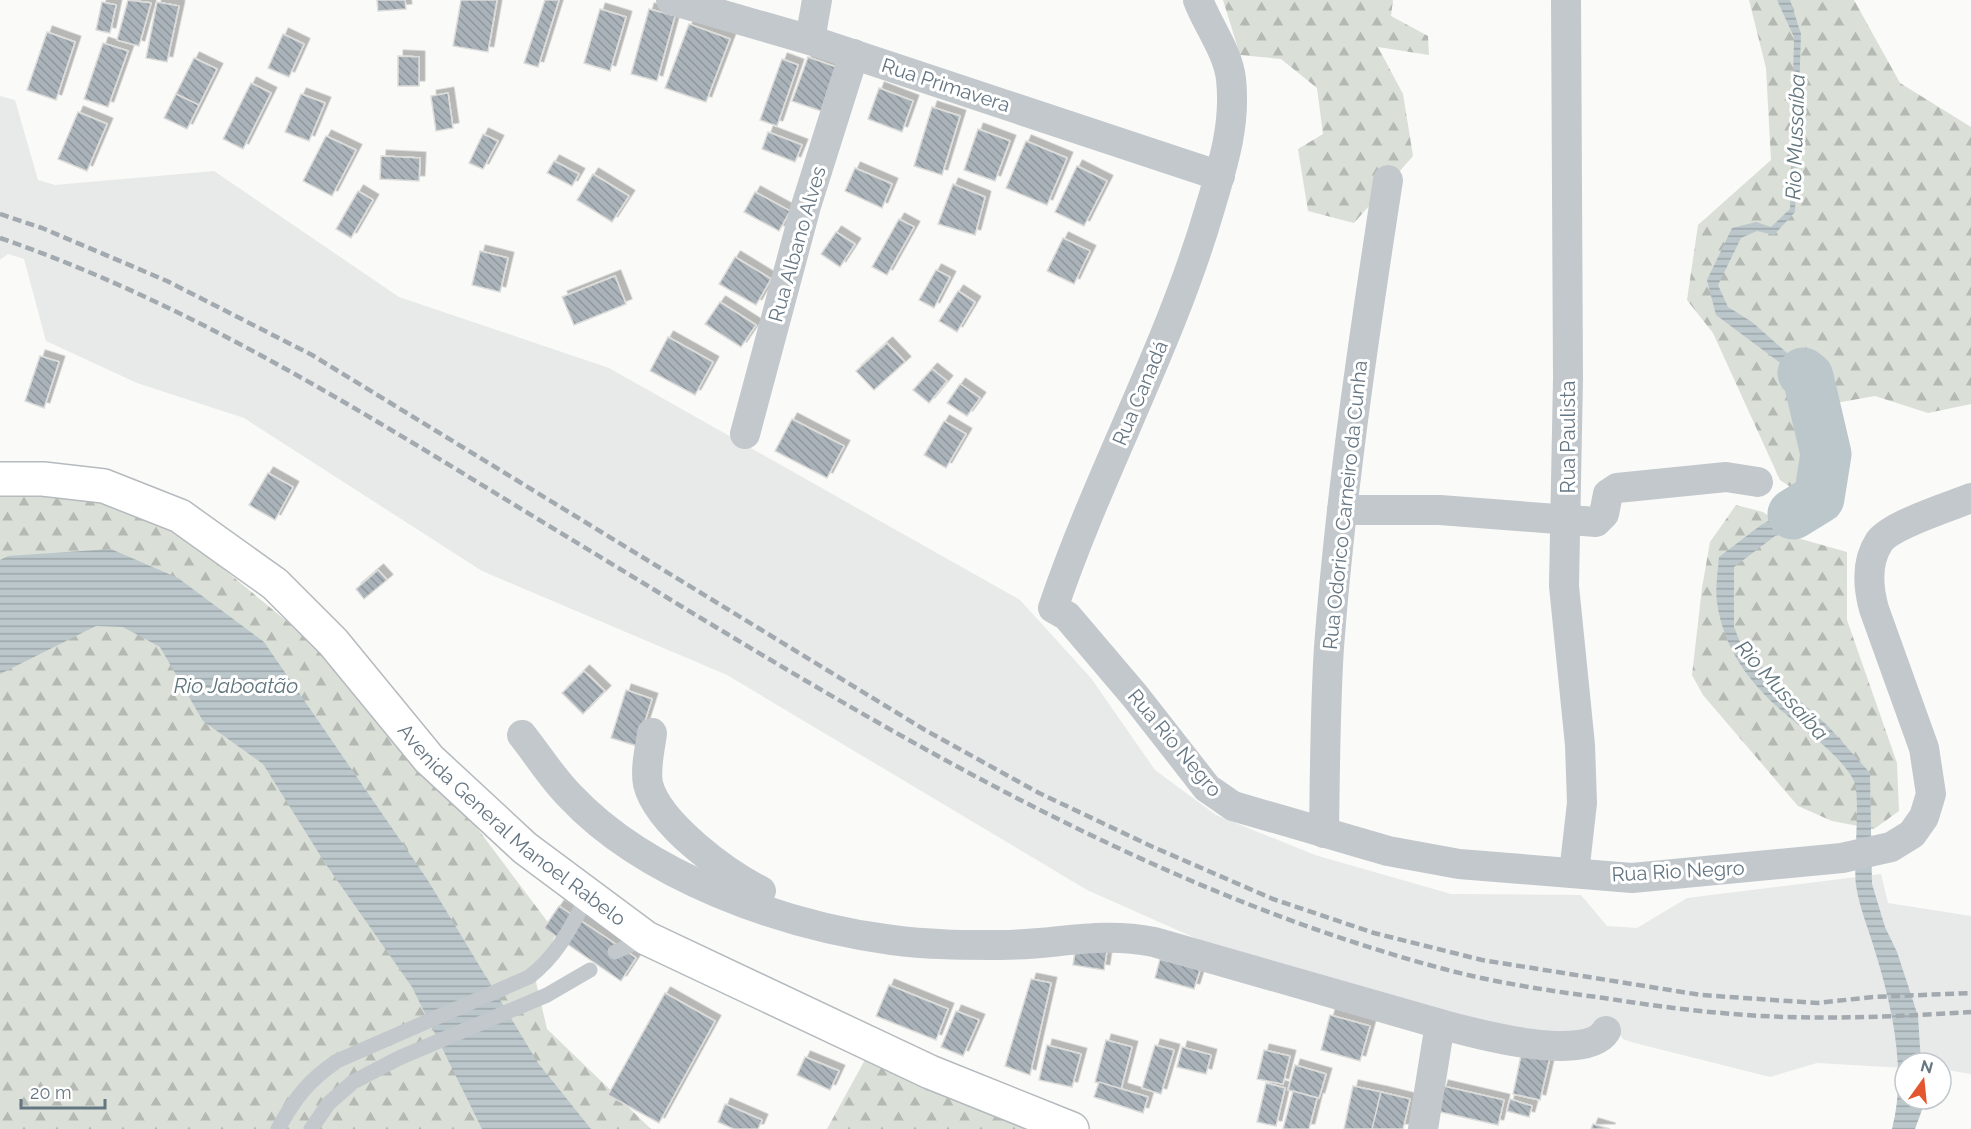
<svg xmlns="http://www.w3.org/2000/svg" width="1971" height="1129" font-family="Raleway,sans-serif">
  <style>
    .built { fill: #e8e9e9 }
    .forest { fill: url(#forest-firs) }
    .water { fill: url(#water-rules) }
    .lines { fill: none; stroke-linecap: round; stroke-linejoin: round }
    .river { stroke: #bbc7cb; stroke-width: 51 }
    .building { fill: url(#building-back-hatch); stroke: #dcdcda; stroke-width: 1.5; filter: url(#shadow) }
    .primary-casing { stroke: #b5babe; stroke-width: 36 }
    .service { stroke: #c3c8cc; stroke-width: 15 }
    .minor { stroke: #c3c8cc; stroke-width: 30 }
    .primary { stroke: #fff; stroke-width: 33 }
    .rail { stroke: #a2aab0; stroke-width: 4.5; stroke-dasharray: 9 4.5; stroke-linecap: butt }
    .labels { text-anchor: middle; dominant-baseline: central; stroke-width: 6; stroke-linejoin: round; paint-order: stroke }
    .street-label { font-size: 20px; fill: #657683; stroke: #fff }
    .water-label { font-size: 21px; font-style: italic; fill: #60757c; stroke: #fff }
  </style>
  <defs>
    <pattern id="forest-firs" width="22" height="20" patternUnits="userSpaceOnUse" patternTransform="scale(1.5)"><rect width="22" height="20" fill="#dadfd7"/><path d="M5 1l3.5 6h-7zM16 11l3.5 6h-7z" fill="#b4b9b4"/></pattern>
    <pattern id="water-rules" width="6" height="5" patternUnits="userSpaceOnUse" patternTransform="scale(1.5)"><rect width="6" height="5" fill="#bbc7cb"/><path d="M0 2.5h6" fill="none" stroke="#9ca6aa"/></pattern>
    <pattern id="building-back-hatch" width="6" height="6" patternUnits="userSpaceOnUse" patternTransform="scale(1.5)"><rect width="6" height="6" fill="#aab3b9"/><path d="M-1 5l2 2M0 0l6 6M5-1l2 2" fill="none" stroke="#8e969c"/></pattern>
    <filter id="shadow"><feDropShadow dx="5.5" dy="-5.5" stdDeviation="0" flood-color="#0004"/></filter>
  </defs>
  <rect width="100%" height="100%" fill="#fafaf8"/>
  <path class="built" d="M 0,96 L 15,100 L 38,180 L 55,185 L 214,171 L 399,297 L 609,368 L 1020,600 L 1091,678 L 1155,770 L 1216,815 L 1315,855 L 1451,894 L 1581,895 L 1607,926 L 1637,928 L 1687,898 L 1881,874 L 1888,903 L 1971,916 L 1971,1074 L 1941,1069 L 1941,1063 L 1905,1063 L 1905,1068 L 1817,1063 L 1770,1077 L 1631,1042 L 1623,1039 L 1615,1027 L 1584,1033 L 1536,1036 L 1220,949 L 1087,890 L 727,675 L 482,571 L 244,418 L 137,383 L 46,341 L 24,259 L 8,254 L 0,260 Z"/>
  <g class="forest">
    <path d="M 1223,0 L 1393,0 L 1391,16 L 1428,36 L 1429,55 L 1378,47 L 1403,94 L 1413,156 L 1354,223 L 1308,211 L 1298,149 L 1323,134 L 1317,88 L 1281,59 L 1240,55 Z"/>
    <path d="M 1749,0 L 1854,0 L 1900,83 L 1971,127 L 1971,404 L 1928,413 L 1875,396 L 1830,404 L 1837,518 L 1780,480 L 1713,333 L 1687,300 L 1698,225 L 1771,160 L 1766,68 Z"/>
    <path d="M 0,491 L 80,495 L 175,529 L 324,652 L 465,812 L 556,933 L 536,982 L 547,1029 L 651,1129 L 0,1129 Z"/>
    <path d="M 1736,505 L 1763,512 L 1801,539 L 1847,552 L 1847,620 L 1897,763 L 1899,811 L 1874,829 L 1832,821 L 1798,806 L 1703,695 L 1692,675 L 1702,588 L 1710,542 Z"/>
    <path d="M 866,1058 L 1028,1128 L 1028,1129 L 827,1129 Z"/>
  </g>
  <g class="water">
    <path d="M 1777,0 L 1790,0 L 1801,34 L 1795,212 L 1774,235 L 1757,231 L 1741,238 L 1718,285 L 1728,307 L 1752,322 L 1813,376 L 1825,460 L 1825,495 L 1821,507 L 1775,536 L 1734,567 L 1734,627 L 1740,642 L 1764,669 L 1828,726 L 1870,773 L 1872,884 L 1885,927 L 1897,952 L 1918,1016 L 1921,1063 L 1905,1063 L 1905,1099 L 1926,1099 L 1915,1129 L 1892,1129 C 1907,1072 1892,1006 1875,951 C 1869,930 1859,907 1856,885 C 1853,863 1861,796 1854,781 C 1845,762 1820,742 1804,729 C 1761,696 1725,659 1717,602 C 1715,588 1718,571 1719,557 L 1761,525 L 1802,502 L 1809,455 L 1806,389 L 1803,380 L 1716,315 L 1707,280 L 1732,228 L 1756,222 L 1771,227 L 1790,209 L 1794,37 Z"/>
    <path d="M 111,549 L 178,578 L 264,642 L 427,879 L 538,1063 L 591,1129 L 482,1129 L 412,987 L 325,863 L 263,764 L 203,721 L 160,647 L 123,627 L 96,626 L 0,674 L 0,560 L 8,556 Z"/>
  </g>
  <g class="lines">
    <path class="river" d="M 1793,514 L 1819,498 L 1826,454 L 1808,377 L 1803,373"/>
  </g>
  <g class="building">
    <path d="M 128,0 L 151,3 L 139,46 L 117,40 Z"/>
    <path d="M 377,0 L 405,0 L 406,9 L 378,11 Z"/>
    <path d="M 461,0 L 497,0 L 488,52 L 453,46 Z"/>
    <path d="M 545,0 L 559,0 L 538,67 L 524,63 Z"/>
    <path d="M 102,2 L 116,5 L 110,33 L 96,30 Z"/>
    <path d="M 157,2 L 179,6 L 167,62 L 146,58 Z"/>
    <path d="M 600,9 L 626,17 L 610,71 L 584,63 Z"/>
    <path d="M 649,9 L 675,16 L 657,81 L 631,74 Z"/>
    <path d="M 689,24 L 730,39 L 706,102 L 665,88 Z"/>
    <path d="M 47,32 L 75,42 L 56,100 L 27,90 Z"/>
    <path d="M 283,34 L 304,44 L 289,77 L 268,68 Z"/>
    <path d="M 103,43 L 128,51 L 108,107 L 84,99 Z"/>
    <path d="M 398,56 L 419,57 L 419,86 L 398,86 Z"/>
    <path d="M 808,57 L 836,67 L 821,111 L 792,101 Z"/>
    <path d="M 194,58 L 217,69 L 199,105 L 176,94 Z"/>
    <path d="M 782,59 L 798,65 L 777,126 L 760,120 Z"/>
    <path d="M 251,83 L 271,93 L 243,149 L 223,139 Z"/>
    <path d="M 879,88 L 913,101 L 902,132 L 868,119 Z"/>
    <path d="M 448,93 L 453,128 L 436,131 L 431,96 Z"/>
    <path d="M 176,94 L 199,105 L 187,129 L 164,118 Z"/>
    <path d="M 301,94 L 325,103 L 309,141 L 285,132 Z"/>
    <path d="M 932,107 L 960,116 L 942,175 L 914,166 Z"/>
    <path d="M 78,112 L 107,124 L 87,171 L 58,159 Z"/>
    <path d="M 978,129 L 1010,141 L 995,181 L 964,170 Z"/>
    <path d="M 768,132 L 802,145 L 795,162 L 762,149 Z"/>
    <path d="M 483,134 L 498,141 L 483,169 L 469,163 Z"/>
    <path d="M 326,136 L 356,150 L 332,196 L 303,181 Z"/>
    <path d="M 1026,141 L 1067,158 L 1047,205 L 1006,188 Z"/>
    <path d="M 381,156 L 420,158 L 419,181 L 380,179 Z"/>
    <path d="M 554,161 L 579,174 L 572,186 L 547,173 Z"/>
    <path d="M 1077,166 L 1107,181 L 1084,226 L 1055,212 Z"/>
    <path d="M 855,168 L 892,184 L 882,208 L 845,191 Z"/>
    <path d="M 593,174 L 629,196 L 612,222 L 577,200 Z"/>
    <path d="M 953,184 L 985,197 L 975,235 L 938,224 Z"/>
    <path d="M 358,191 L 373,200 L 351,238 L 336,229 Z"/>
    <path d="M 755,192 L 790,211 L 779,231 L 744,212 Z"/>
    <path d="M 899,219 L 914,227 L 887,275 L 872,267 Z"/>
    <path d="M 836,232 L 855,244 L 840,267 L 821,254 Z"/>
    <path d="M 1063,238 L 1090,251 L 1074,284 L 1047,271 Z"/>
    <path d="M 480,251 L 508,258 L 500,292 L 472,285 Z"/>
    <path d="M 735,257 L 771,279 L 756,305 L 719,284 Z"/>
    <path d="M 936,270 L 950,277 L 934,308 L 919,300 Z"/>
    <path d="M 615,276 L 626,304 L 574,325 L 562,297 Z"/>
    <path d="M 958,291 L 975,302 L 957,332 L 939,321 Z"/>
    <path d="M 720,302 L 756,325 L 741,347 L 705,324 Z"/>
    <path d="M 668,337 L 713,362 L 695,395 L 650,371 Z"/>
    <path d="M 887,343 L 905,362 L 874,390 L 856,371 Z"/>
    <path d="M 40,356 L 59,362 L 44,408 L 25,401 Z"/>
    <path d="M 932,369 L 947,381 L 929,403 L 913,390 Z"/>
    <path d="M 960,384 L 980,398 L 967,416 L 947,403 Z"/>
    <path d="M 792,419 L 844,446 L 827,478 L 775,451 Z"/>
    <path d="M 944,421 L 966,434 L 946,468 L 924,455 Z"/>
    <path d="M 268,473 L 293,487 L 275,520 L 249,505 Z"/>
    <path d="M 378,570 L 387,580 L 364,599 L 356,589 Z"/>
    <path d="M 584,671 L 605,691 L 583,714 L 562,693 Z"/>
    <path d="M 626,690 L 652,699 L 637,746 L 611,738 Z"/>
    <path d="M 559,906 L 636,958 L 621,981 L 544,928 Z"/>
    <path d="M 1076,945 L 1107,950 L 1104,970 L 1073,965 Z"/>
    <path d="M 1160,959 L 1200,970 L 1194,989 L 1155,978 Z"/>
    <path d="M 1031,979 L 1051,983 L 1030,1075 L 1005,1066 Z"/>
    <path d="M 889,985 L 948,1009 L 936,1040 L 876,1016 Z"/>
    <path d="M 665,993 L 715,1021 L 659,1123 L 608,1095 Z"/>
    <path d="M 956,1011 L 979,1020 L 963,1056 L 941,1047 Z"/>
    <path d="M 1330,1015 L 1370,1026 L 1360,1061 L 1321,1050 Z"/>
    <path d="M 1106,1040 L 1132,1047 L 1121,1089 L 1095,1082 Z"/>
    <path d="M 1047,1045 L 1081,1054 L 1072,1087 L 1039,1080 Z"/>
    <path d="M 1155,1045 L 1174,1050 L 1161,1094 L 1142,1088 Z"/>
    <path d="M 1182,1047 L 1211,1055 L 1206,1074 L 1177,1067 Z"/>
    <path d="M 1264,1050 L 1290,1056 L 1283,1084 L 1257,1079 Z"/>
    <path d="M 1522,1051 L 1550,1057 L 1540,1100 L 1513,1094 Z"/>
    <path d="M 805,1057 L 839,1071 L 830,1090 L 797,1075 Z"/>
    <path d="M 1295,1065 L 1326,1074 L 1319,1098 L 1288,1090 Z"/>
    <path d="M 1099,1082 L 1148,1097 L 1143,1113 L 1094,1097 Z"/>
    <path d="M 1266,1083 L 1285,1088 L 1276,1126 L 1257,1122 Z"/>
    <path d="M 1353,1086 L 1381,1092 L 1373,1129 L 1344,1129 Z"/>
    <path d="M 1443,1086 L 1504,1100 L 1498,1125 L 1436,1111 Z"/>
    <path d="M 1293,1091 L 1317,1098 L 1309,1129 L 1283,1129 Z"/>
    <path d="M 1381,1092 L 1410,1099 L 1403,1129 L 1372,1129 Z"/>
    <path d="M 1510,1099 L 1532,1106 L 1529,1117 L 1507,1111 Z"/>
    <path d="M 725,1104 L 762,1120 L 758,1129 L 734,1129 L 718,1122 Z"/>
    <path d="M 1593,1124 L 1610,1129 L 1591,1129 Z"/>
  </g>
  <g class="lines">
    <g class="primary-casing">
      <g id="primary">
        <path id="s1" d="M 0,479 L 43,479 L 104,486 L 180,516 L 275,584 L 333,642 L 429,759 L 525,848 L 646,938 L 930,1072 L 1072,1129"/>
      </g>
    </g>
    <g class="service">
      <path d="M 615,952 L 646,938"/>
      <path d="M 278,1129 C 295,1098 308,1081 337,1061 L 529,977 C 558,955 571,927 588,895"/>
      <path d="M 311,1129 L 329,1103 L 353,1082 L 399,1058 L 547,995 L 590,970"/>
    </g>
    <g class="minor">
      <path d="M 671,0 L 810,40 L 1220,176"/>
      <path d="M 1198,0 C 1208,26 1228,52 1231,79 C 1236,125 1223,164 1210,208 C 1170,346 1099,472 1053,608 L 1067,616 L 1135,696 L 1207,788 L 1233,806 L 1388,851 L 1459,864 L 1632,878 L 1842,858 L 1891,847 L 1912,834 L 1924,817 L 1931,794 L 1924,748 L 1874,609 C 1868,587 1866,562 1879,542 C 1890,525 1951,506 1971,498"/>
      <path d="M 1566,0 L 1568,378 L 1564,586 L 1580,745 L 1582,803 L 1574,873"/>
      <path d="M 810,40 L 817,0"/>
      <path d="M 745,434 L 806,206 L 854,54"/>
      <path d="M 1342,510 L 1440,510 L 1596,522 L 1604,514 L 1608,494 L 1617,488 L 1726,477 L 1758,482"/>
      <path d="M 652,733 C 650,750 645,767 648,784 C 658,824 726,873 761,891"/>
      <path d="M 522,735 C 538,755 552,778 570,796 C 646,877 784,926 892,940 C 927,945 966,945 1001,945 C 1057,945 1097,931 1154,942 L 1440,1024"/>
      <path d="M 1324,833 C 1325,771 1325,709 1329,647 C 1341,490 1364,335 1388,180"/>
      <path d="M 1423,1129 L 1440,1024 C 1470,1032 1586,1065 1606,1031"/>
    </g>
    <use href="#primary" class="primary"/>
    <g class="rail">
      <path d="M 0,214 L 42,228 L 167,281 L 312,355 L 925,730 L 1039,793 L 1153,847 L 1273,899 L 1374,933 L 1482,960 L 1701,995 L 1817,1003 L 1873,997 L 1971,993"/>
      <path d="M 0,238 C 192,304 364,413 536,518 C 826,693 1114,881 1444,969 C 1496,983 1551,991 1604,998 C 1643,1004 1683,1010 1722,1013 C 1804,1021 1889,1017 1971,1012"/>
    </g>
  </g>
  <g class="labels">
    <g class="street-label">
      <text transform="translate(946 85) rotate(18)">Rua Primavera</text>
      <text transform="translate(797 244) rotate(-74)">Rua Albano Alves</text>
      <text transform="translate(1140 393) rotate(-67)">Rua Canadá</text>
      <text transform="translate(1568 437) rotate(-90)">Rua Paulista</text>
      <text transform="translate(1345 505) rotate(-84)">Rua Odorico Carneiro da Cunha</text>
      <text transform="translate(1175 743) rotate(50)">Rua Rio Negro</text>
      <text stroke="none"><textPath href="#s1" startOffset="642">Avenida General Manoel Rabelo</textPath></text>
      <text transform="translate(1678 871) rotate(-3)">Rua Rio Negro</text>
    </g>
    <g class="water-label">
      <text transform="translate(1795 137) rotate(-88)">Rio Mussaíba</text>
      <text x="236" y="685">Rio Jaboatão</text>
      <text transform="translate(1782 690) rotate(48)">Rio Mussaíba</text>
    </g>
  </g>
  <g transform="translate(1923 1081) rotate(15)"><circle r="28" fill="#ffffff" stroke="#c1c8cd" stroke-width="1.5"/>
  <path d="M0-4.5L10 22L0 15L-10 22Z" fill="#e4572e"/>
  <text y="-9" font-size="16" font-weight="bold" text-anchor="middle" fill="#657683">N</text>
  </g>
  <path d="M21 1099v9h84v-9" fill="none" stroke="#657683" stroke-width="3"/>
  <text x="30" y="1099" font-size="18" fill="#657683" stroke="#ffffff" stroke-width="4.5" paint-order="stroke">20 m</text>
</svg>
